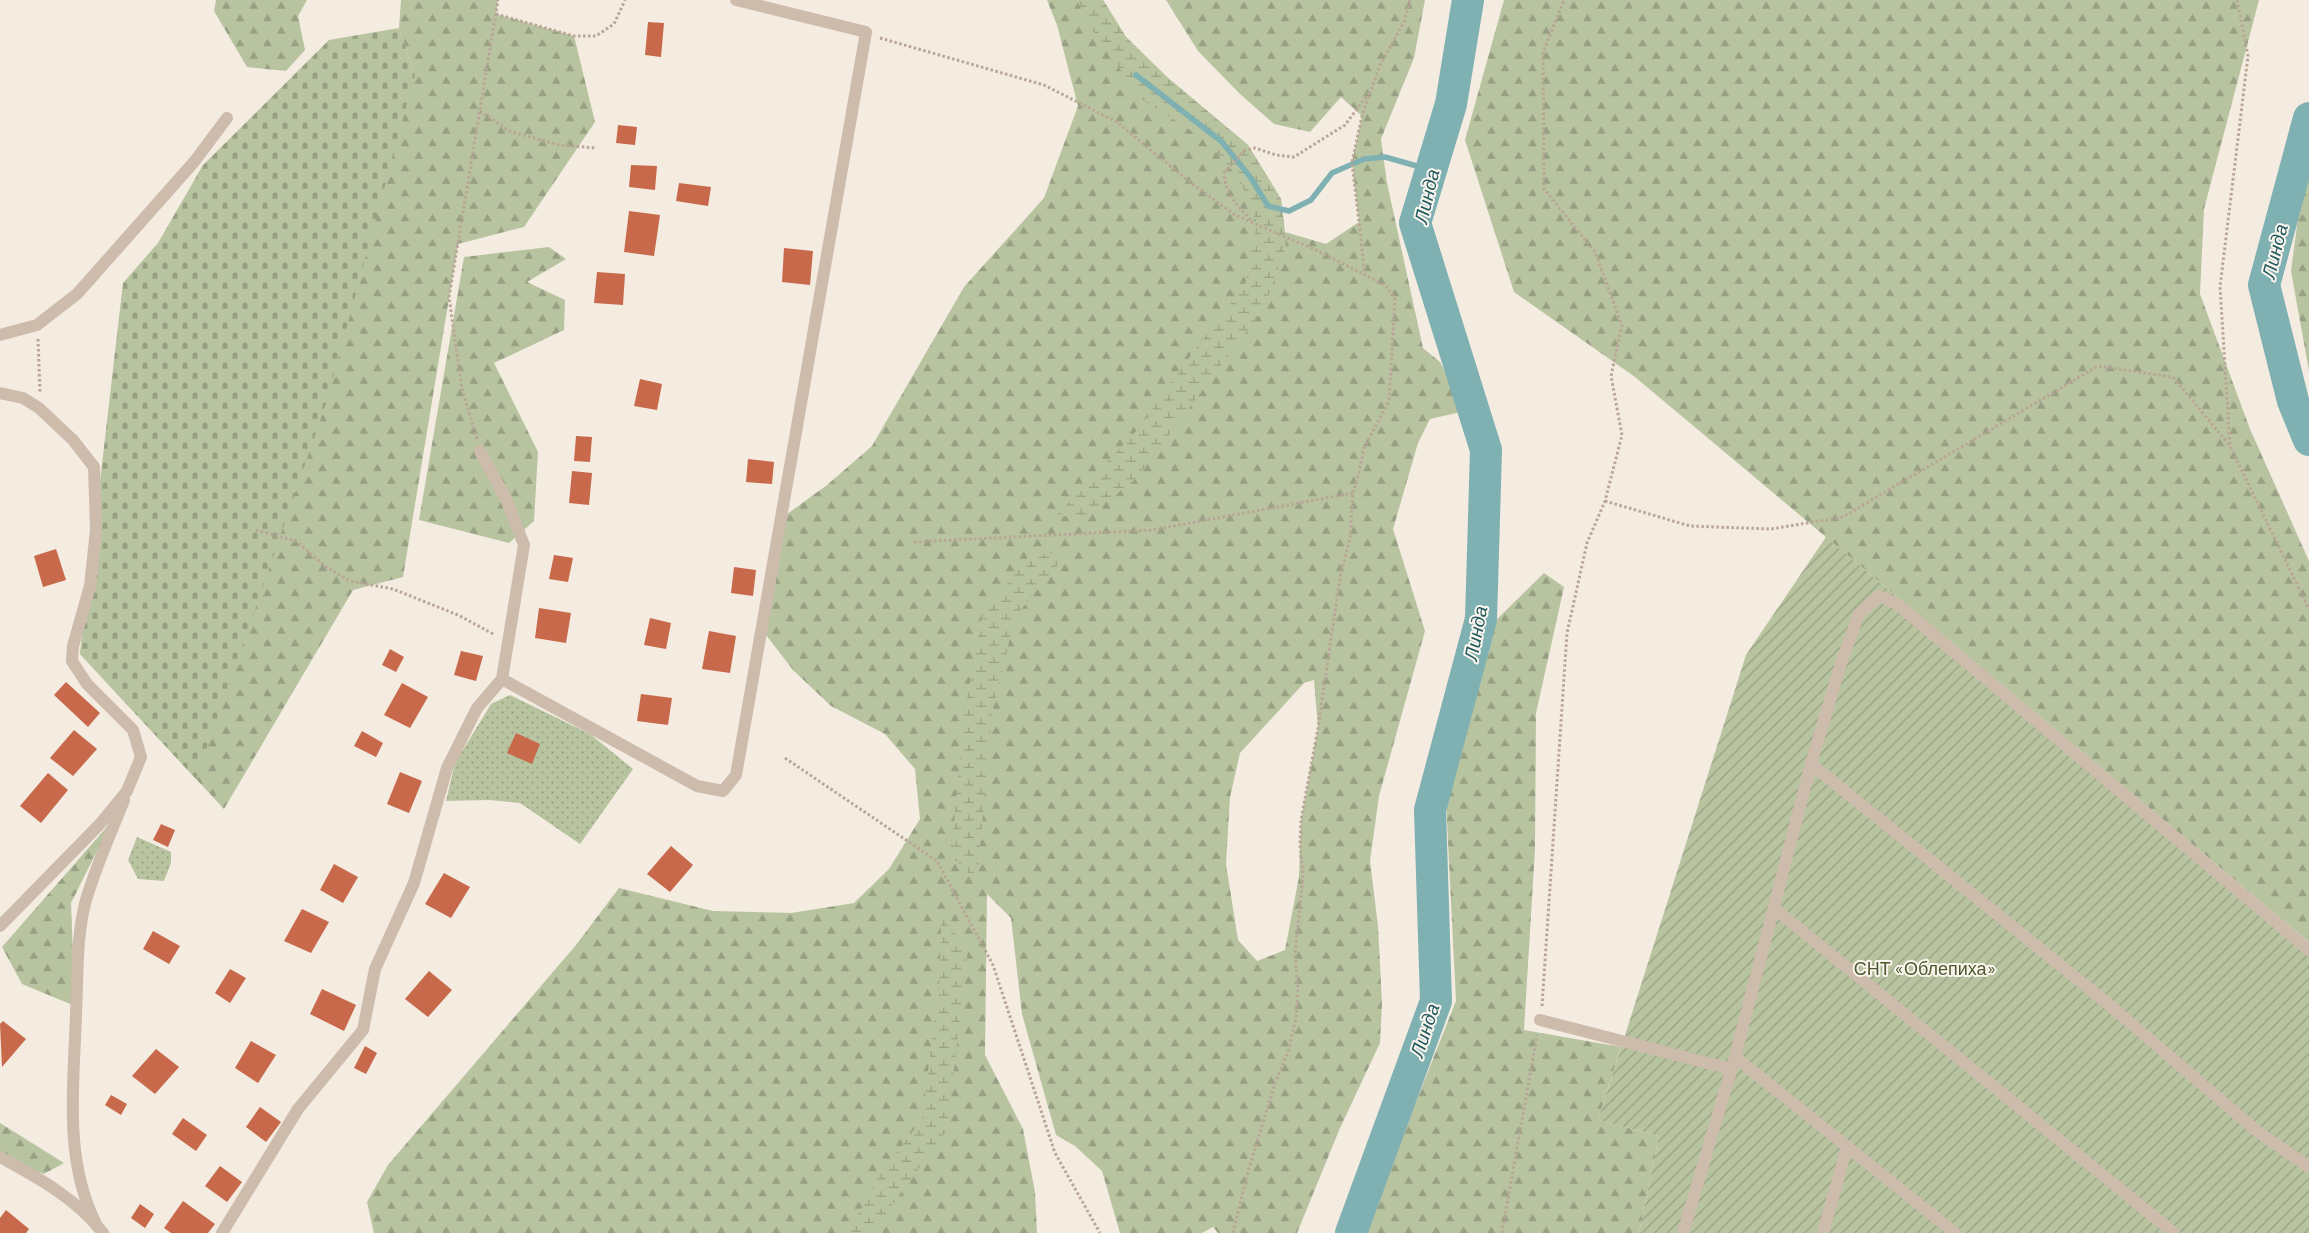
<svg xmlns="http://www.w3.org/2000/svg" width="2309" height="1233" font-family="Barlow,sans-serif">
  <style>
    .grass { fill: url(#grass-dots) }
    .forest { fill: url(#forest-firs); fill-rule: evenodd }
    .wetland { fill: url(#wetland-marsh) }
    .cemetery { fill: url(#cemetery-stones) }
    .garden { fill: url(#garden-furrows) }
    .lines { fill: none; stroke-linecap: round; stroke-linejoin: round }
    .stream { stroke: #7fb0b2; stroke-width: 5.5 }
    .river { stroke: #7fb0b2; stroke-width: 32 }
    .building { fill: #c8694b }
    .path { stroke: #b9a596; stroke-width: 3; stroke-dasharray: 2.5 2.5; stroke-linecap: butt }
    .minor { stroke: #cdbbac; stroke-width: 12 }
    .labels { text-anchor: middle; dominant-baseline: central; stroke-width: 4; stroke-linejoin: round; paint-order: stroke }
    .park-label { font-size: 18px; fill: #4a5a2e; stroke: #fbf5ee }
    .water-label { font-size: 19px; font-style: italic; fill: #1f5a5e; stroke: #fbf5ee }
  </style>
  <defs>
    <pattern id="grass-dots" width="8" height="8" patternUnits="userSpaceOnUse" patternTransform="scale(1.25)"><rect width="8" height="8" fill="#b8c4a0"/><path d="M2 2h.1M6 6h.1" fill="none" stroke="#97a083" stroke-width="1.8" stroke-linecap="round"/></pattern>
    <pattern id="forest-firs" width="22" height="20" patternUnits="userSpaceOnUse" patternTransform="scale(1.25)"><rect width="22" height="20" fill="#b8c4a0"/><path d="M5 1l3.5 6h-7zM16 11l3.5 6h-7z" fill="#97a083"/></pattern>
    <pattern id="wetland-marsh" width="20" height="14" patternUnits="userSpaceOnUse" patternTransform="scale(1.25)"><rect width="20" height="14" fill="#b8c4a0"/><path d="M1 5h8M5 5V1M11 12h8M15 12V8" fill="none" stroke="#97a083"/></pattern>
    <pattern id="cemetery-stones" width="16" height="16" patternUnits="userSpaceOnUse" patternTransform="scale(1.25)"><rect width="16" height="16" fill="#b8c4a0"/><path d="M2 7V4a2 2 0 0 1 4 0v3zM10 15v-3a2 2 0 0 1 4 0v3z" fill="#97a083"/></pattern>
    <pattern id="garden-furrows" width="10" height="10" patternUnits="userSpaceOnUse" patternTransform="scale(1.25)"><rect width="10" height="10" fill="#b8c4a0"/><path d="M-1 1l2-2M0 10L10 0M9 11l2-2" fill="none" stroke="#97a083"/></pattern>
  </defs>
  <rect width="100%" height="100%" fill="#f4ebe1"/>
  <g class="grass">
    <path d="M 510,695 L 590,734 L 633,769 L 580,844 L 520,803 L 489,800 L 446,801 L 455,763 L 491,704 Z"/>
    <path d="M 137,837 L 171,852 L 171,863 L 164,881 L 138,879 L 128,860 Z"/>
  </g>
  <g class="forest">
    <path d="M 216,0 L 307,0 L 298,16 L 305,50 L 286,71 L 247,67 L 214,11 Z"/>
    <path d="M 401,0 L 498,0 L 496,14 L 574,36 L 595,122 L 524,227 L 458,244 L 403,577 L 353,590 L 224,809 L 80,654 L 118,337 L 415,74 L 399,28 Z"/>
    <path d="M 1047,0 L 1103,0 L 1126,37 L 1168,78 L 1248,145 L 1281,199 L 1285,232 L 1326,244 L 1359,222 L 1352,162 L 1362,116 L 1341,97 L 1310,132 L 1274,124 L 1240,94 L 1198,51 L 1166,0 L 1425,0 L 1414,58 L 1381,139 L 1387,183 L 1423,348 L 1440,362 L 1465,411 L 1430,419 L 1418,443 L 1393,529 L 1425,631 L 1379,796 L 1370,861 L 1378,926 L 1382,1003 L 1380,1043 L 1340,1128 L 1297,1233 L 1218,1233 L 1213,1227 L 1202,1233 L 1120,1233 L 1102,1171 L 1075,1146 L 1056,1135 L 1022,1014 L 1011,918 L 987,894 L 985,1055 L 1023,1129 L 1035,1192 L 1037,1233 L 374,1233 L 367,1202 L 388,1165 L 576,945 L 619,888 L 713,911 L 791,913 L 854,903 L 889,869 L 920,819 L 915,769 L 885,734 L 831,706 L 793,670 L 763,631 L 779,520 L 827,485 L 872,446 L 964,287 L 1044,198 L 1078,106 L 1057,25 ZM 1314,680 L 1318,728 L 1301,820 L 1299,877 L 1285,950 L 1257,961 L 1238,940 L 1226,864 L 1230,797 L 1240,753 L 1304,683 Z"/>
    <path d="M 1504,0 L 2259,0 L 2204,209 L 2200,294 L 2250,429 L 2309,561 L 2309,942 L 1635,377 L 1514,292 L 1465,140 Z"/>
    <path d="M 2309,163 L 2309,371 L 2291,271 L 2303,180 Z"/>
    <path d="M 549,247 L 566,259 L 527,282 L 565,300 L 564,330 L 494,363 L 538,452 L 534,521 L 509,543 L 419,520 L 464,257 Z"/>
    <path d="M 1544,573 L 1564,587 L 1536,713 L 1535,849 L 1524,1030 L 1621,1047 L 1598,1120 L 1659,1136 L 1639,1233 L 1364,1233 L 1456,1001 L 1446,802 L 1492,624 Z"/>
    <path d="M 112,821 L 71,903 L 75,1006 L 22,984 L 2,947 Z"/>
    <path d="M 0,1123 L 64,1163 L 44,1174 L 0,1158 Z"/>
  </g>
  <g class="wetland">
    <path d="M 1077,0 L 1103,0 L 1126,37 L 1168,78 L 1248,145 L 1281,199 L 1286,247 L 1264,308 L 1137,478 L 1087,517 L 1056,516 L 1139,428 L 1196,348 L 1245,285 L 1257,224 L 1240,180 L 1207,141 L 1140,98 L 1089,25 Z"/>
    <path d="M 1070,550 L 1015,617 L 992,713 L 977,881 L 951,856 L 964,715 L 982,616 L 1028,557 Z"/>
    <path d="M 941,917 L 968,948 L 947,1130 L 890,1208 L 874,1233 L 848,1233 L 877,1179 L 922,1119 L 940,975 Z"/>
  </g>
  <path class="cemetery" d="M 399,28 L 415,74 L 326,404 L 196,779 L 80,654 L 123,283 L 158,243 L 203,165 L 329,40 Z"/>
  <path class="garden" d="M 1826,537 L 2309,943 L 2309,1233 L 1639,1233 L 1659,1136 L 1598,1120 L 1746,655 Z"/>
  <g class="lines">
    <path class="stream" d="M 1136,75 L 1222,142 L 1251,178 L 1268,206 L 1289,211 L 1311,200 L 1332,173 L 1364,159 L 1385,157 L 1431,170"/>
    <g class="river">
      <path d="M 2309,118 L 2264,285 L 2293,401 L 2309,440"/>
      <path d="M 1351,1233 L 1436,1001 L 1430,810 L 1481,619 L 1486,450 L 1415,223 L 1451,104 L 1468,0"/>
    </g>
  </g>
  <g class="building">
    <path d="M 648,22 L 664,23 L 661,57 L 645,55 Z"/>
    <path d="M 618,125 L 637,127 L 635,145 L 616,143 Z"/>
    <path d="M 631,165 L 657,166 L 655,190 L 629,187 Z"/>
    <path d="M 679,183 L 711,187 L 708,206 L 676,201 Z"/>
    <path d="M 629,211 L 660,215 L 654,256 L 624,252 Z"/>
    <path d="M 784,248 L 813,251 L 810,285 L 782,282 Z"/>
    <path d="M 597,272 L 625,274 L 623,305 L 594,303 Z"/>
    <path d="M 640,379 L 662,384 L 657,410 L 634,406 Z"/>
    <path d="M 576,436 L 592,437 L 590,462 L 574,461 Z"/>
    <path d="M 748,459 L 774,462 L 772,484 L 746,482 Z"/>
    <path d="M 572,471 L 592,473 L 589,505 L 569,503 Z"/>
    <path d="M 56,549 L 66,580 L 43,587 L 34,556 Z"/>
    <path d="M 554,555 L 573,558 L 568,582 L 549,579 Z"/>
    <path d="M 734,567 L 756,570 L 753,596 L 731,593 Z"/>
    <path d="M 539,608 L 571,613 L 566,643 L 535,638 Z"/>
    <path d="M 650,618 L 671,623 L 666,649 L 644,645 Z"/>
    <path d="M 709,631 L 736,636 L 730,673 L 702,669 Z"/>
    <path d="M 390,649 L 404,657 L 396,672 L 382,665 Z"/>
    <path d="M 461,651 L 483,656 L 476,681 L 454,675 Z"/>
    <path d="M 66,682 L 100,713 L 88,727 L 54,695 Z"/>
    <path d="M 402,683 L 428,697 L 410,728 L 384,715 Z"/>
    <path d="M 641,694 L 672,698 L 668,725 L 637,721 Z"/>
    <path d="M 74,730 L 97,749 L 73,776 L 50,758 Z"/>
    <path d="M 362,731 L 383,743 L 376,757 L 354,746 Z"/>
    <path d="M 516,733 L 540,744 L 532,764 L 507,753 Z"/>
    <path d="M 400,772 L 422,781 L 409,813 L 387,804 Z"/>
    <path d="M 48,773 L 68,790 L 41,823 L 20,806 Z"/>
    <path d="M 161,824 L 175,830 L 168,847 L 153,840 Z"/>
    <path d="M 671,846 L 693,865 L 670,892 L 647,874 Z"/>
    <path d="M 334,864 L 358,877 L 343,903 L 320,890 Z"/>
    <path d="M 444,873 L 470,887 L 451,918 L 425,904 Z"/>
    <path d="M 302,909 L 329,922 L 311,953 L 284,941 Z"/>
    <path d="M 153,931 L 180,946 L 169,964 L 143,949 Z"/>
    <path d="M 230,969 L 246,978 L 230,1003 L 215,993 Z"/>
    <path d="M 429,971 L 452,990 L 428,1017 L 405,999 Z"/>
    <path d="M 322,989 L 356,1005 L 344,1031 L 310,1014 Z"/>
    <path d="M 3,1021 L 26,1039 L 2,1067 L 0,1024 Z"/>
    <path d="M 251,1041 L 276,1055 L 258,1083 L 235,1068 Z"/>
    <path d="M 365,1046 L 377,1053 L 366,1074 L 354,1068 Z"/>
    <path d="M 156,1049 L 179,1067 L 155,1094 L 132,1076 Z"/>
    <path d="M 111,1095 L 127,1104 L 121,1115 L 105,1105 Z"/>
    <path d="M 260,1107 L 281,1122 L 266,1142 L 246,1127 Z"/>
    <path d="M 183,1118 L 207,1135 L 196,1151 L 172,1134 Z"/>
    <path d="M 220,1166 L 242,1182 L 227,1202 L 205,1186 Z"/>
    <path d="M 183,1201 L 215,1224 L 208,1233 L 171,1233 L 164,1228 Z"/>
    <path d="M 140,1204 L 154,1214 L 145,1228 L 131,1218 Z"/>
    <path d="M 6,1210 L 29,1229 L 26,1233 L 0,1233 L 0,1218 Z"/>
  </g>
  <g class="lines">
    <g class="path">
      <path d="M 2237,0 L 2248,56 L 2220,287 L 2230,446 L 2309,609"/>
      <path d="M 496,14 L 574,36 L 596,36 L 614,24 L 625,0"/>
      <path d="M 880,38 L 1044,85 L 1117,122 L 1191,183 L 1235,215 L 1318,251 L 1365,275"/>
      <path d="M 480,111 L 509,131 L 559,145 L 596,148"/>
      <path d="M 1251,220 C 1237,205 1225,194 1224,173 L 1244,151 L 1255,148 L 1276,155 L 1294,157 L 1345,125 L 1369,93"/>
      <path d="M 38,339 L 40,393"/>
      <path d="M 477,439 L 462,389 L 449,297 L 498,0"/>
      <path d="M 1605,501 L 1690,526 L 1771,529 L 1843,517 L 2098,366 L 2173,377 L 2230,446"/>
      <path d="M 256,530 L 296,541 L 326,567 L 350,581 L 393,589 L 458,615 L 495,635"/>
      <path d="M 914,542 L 1152,530 L 1353,493"/>
      <path d="M 785,758 L 937,861 L 993,965 L 1055,1153 L 1100,1233"/>
      <path d="M 1542,1006 L 1567,633 L 1587,543 L 1605,501 L 1622,435 L 1611,376 L 1622,325 L 1595,252 L 1544,189 L 1543,52 L 1564,0"/>
      <path d="M 1233,1233 L 1247,1175 L 1274,1086 L 1289,1049 L 1296,1017 L 1298,991 L 1295,954 L 1303,876 L 1300,844 L 1301,820 L 1318,728 L 1340,577 L 1350,538 L 1353,493 L 1359,473 L 1364,448 L 1389,401 L 1395,299 L 1386,286 L 1365,275 L 1352,162 L 1362,116 L 1380,65 L 1404,22 L 1410,0"/>
      <path d="M 1502,1233 L 1537,1035"/>
    </g>
    <g class="minor">
      <path d="M 0,335 L 37,325 L 77,294 L 194,162 L 227,118"/>
      <path d="M 0,393 L 23,398 L 39,408 L 73,440 L 94,467 L 96,530 L 90,586 L 73,646 L 72,661 L 87,684 L 133,730 L 141,757 L 127,791 L 100,824 L 0,926"/>
      <path d="M 502,679 L 697,786 L 723,791 L 736,775 L 866,32 L 736,0"/>
      <path d="M 1811,764 L 1841,663 L 1859,614 L 1879,596 L 1897,604 L 2309,950"/>
      <path d="M 1775,909 L 2174,1233"/>
      <path d="M 1540,1020 L 1731,1069"/>
      <path d="M 1735,1057 L 1811,764 L 2107,1003 L 2258,1132 L 2309,1167"/>
      <path d="M 0,1157 C 38,1178 76,1198 103,1233"/>
      <path d="M 96,1224 C 63,1157 74,1085 76,1014 C 78,977 76,936 86,900 C 96,866 111,833 124,800"/>
      <path d="M 222,1233 L 298,1109 L 363,1030 L 375,969 L 414,883 L 447,768 L 477,708 L 502,679 L 524,545 L 506,499 L 480,451"/>
      <path d="M 1683,1233 L 1735,1057 L 1955,1233"/>
      <path d="M 1823,1233 L 1847,1147"/>
    </g>
  </g>
  <g class="labels">
    <g class="park-label">
      <text x="1925" y="968">СНТ «Облепиха»</text>
    </g>
    <g class="water-label">
      <text transform="translate(1426 196) rotate(-77)">Линда</text>
      <text transform="translate(2274 251) rotate(-76)">Линда</text>
      <text transform="translate(1475 633) rotate(-79)">Линда</text>
      <text transform="translate(1424 1030) rotate(-72)">Линда</text>
    </g>
  </g>
</svg>
